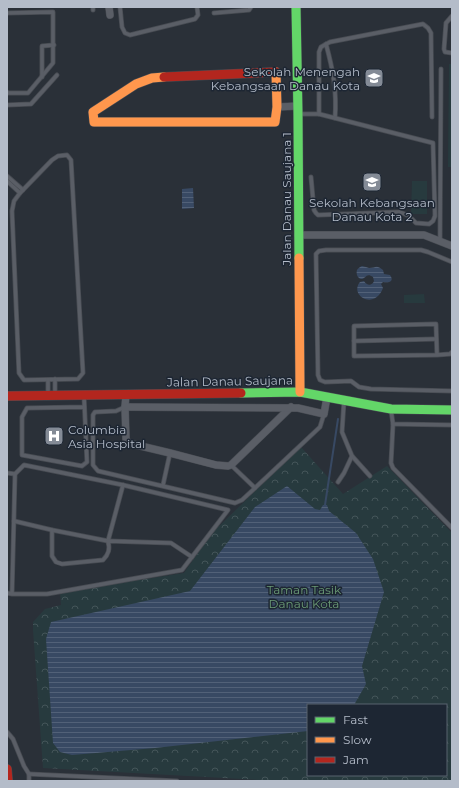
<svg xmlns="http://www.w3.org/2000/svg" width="459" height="788" font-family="Montserrat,sans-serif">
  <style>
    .grass { fill: #273a3e }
    .forest { fill: url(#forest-crowns); fill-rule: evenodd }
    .water { fill: url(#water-rules) }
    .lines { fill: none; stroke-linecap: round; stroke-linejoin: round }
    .stream { stroke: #384963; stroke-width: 2 }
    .lane-casing { stroke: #484c53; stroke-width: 5 }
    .street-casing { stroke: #484c53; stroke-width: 8 }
    .fast-casing { stroke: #484c53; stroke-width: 10 }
    .slow-casing { stroke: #484c53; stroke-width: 10 }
    .jam-casing { stroke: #484c53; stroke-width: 10 }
    .lane { stroke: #5a5e66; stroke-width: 3.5 }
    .street { stroke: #5a5e66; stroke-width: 7 }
    .fast { stroke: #63d668; stroke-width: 9 }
    .slow { stroke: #ff974d; stroke-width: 9 }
    .jam { stroke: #b3261e; stroke-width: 9 }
    .labels { text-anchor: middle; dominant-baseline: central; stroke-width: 3; stroke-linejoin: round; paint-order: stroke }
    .poi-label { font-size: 12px; fill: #b4bcc9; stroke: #1d2633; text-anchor: end }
    .street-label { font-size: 12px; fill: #b4bcc9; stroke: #1d2633 }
    .park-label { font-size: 12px; fill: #6b9a76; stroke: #1d2633 }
  </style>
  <defs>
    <pattern id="forest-crowns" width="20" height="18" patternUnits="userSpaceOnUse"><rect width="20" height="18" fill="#273a3e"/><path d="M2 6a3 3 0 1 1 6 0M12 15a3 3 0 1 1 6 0" fill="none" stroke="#445559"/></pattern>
    <pattern id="water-rules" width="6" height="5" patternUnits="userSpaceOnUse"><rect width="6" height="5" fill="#384963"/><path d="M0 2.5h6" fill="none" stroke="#526178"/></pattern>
  </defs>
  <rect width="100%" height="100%" fill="#2a3038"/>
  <g class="grass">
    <path d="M 449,64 L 452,64 L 452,167 L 448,167 Z"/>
    <path d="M 412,181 L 427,181 L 427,214 L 411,214 Z"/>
    <path d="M 424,294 L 425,303 L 404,303 L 404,295 Z"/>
  </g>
  <path class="forest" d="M 301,447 L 343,494 L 387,466 L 452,533 L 452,781 L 278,781 L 43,768 L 33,630 L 33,622 L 45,609 L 61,605 L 60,592 L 184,573 L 211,534 ZM 308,705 L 446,705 L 446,775 L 308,775 Z"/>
  <g class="water">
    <path d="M 193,188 L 194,208 L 182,209 L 182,189 Z"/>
    <path d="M 362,266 L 366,267 L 369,268 C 376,268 376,264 383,270 L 384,274 L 390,275 C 395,282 388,283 383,282 L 381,284 L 383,288 C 374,311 349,295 360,282 L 364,281 C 367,286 372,286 374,281 L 373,277 C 366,272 366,279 361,279 C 357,278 356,273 357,270 C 358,268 360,267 362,266 Z"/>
    <path d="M 287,486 L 315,509 L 320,510 L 323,505 L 327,505 L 329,511 L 356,533 L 373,559 L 384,592 L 362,666 L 366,684 L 354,705 L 308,705 L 308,731 L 155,748 L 72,755 L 60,752 L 53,743 L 46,639 L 51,622 L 190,591 L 255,507 Z"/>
  </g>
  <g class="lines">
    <path class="stream" d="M 325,505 L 338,419"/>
    <g class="lane-casing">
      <g id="lane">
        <path d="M 93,7 L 93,10"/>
        <path d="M 120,7 L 122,27 L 125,33 L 130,35 L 195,19 L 198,15 L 197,7"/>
        <path d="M 7,13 L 53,12 L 53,63 L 28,93 L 8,93 L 7,92"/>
        <path d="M 214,13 L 249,10 L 251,7"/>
        <path d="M 452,16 L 446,23 L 444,49 L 445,52 L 452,53"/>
        <path d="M 326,44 C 333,70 337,91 335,118"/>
        <path d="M 42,77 L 42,46 L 54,45"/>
        <path d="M 7,105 L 31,104 L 57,75"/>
        <path d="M 299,114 L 319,114 L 319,52 L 321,47 L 330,42 L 423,24 L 428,28 L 431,33 L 432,117"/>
        <path d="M 67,155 L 71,160 L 83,373 L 78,379 L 24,380 L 19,373 L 12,211 L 14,201 L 20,193 L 52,160 L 58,156 Z"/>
        <path d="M 7,176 L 23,190"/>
        <path d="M 311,177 L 314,210 L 316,213 L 318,215 L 400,212 L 409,216 L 416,223 L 429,224 L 433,221 L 435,216 L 433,143 L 319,114"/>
        <path d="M 7,181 L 20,193"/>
        <path d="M 440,241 L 441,69"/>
        <path d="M 452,262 L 428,252 L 421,250 L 326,250 L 319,251 L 316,254 L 318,375 L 320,380 L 325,382 L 351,381 L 359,387 L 371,389 L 452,391"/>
        <path d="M 354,341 L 436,339"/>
        <path d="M 437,355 L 436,324 L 354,326 L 354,356 L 437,355 L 450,354 L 452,352"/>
        <path d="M 55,379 L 55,394"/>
        <path d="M 48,380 L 48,394"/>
        <path d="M 84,396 L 87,462 L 82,466 L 22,455 L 22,417 L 27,408 L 84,407"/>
        <path d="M 344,401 L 342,432 L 352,456 L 370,476"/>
        <path d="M 125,407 L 116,411 L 95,412 L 93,415 L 93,465 L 98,471 L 235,503 L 242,500 L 255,488 L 320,427 L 324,414"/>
        <path d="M 391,410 L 393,424 L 452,425"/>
        <path d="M 393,424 L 391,463 L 393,468 L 452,528"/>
        <path d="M 231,465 L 255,488"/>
        <path d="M 7,473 L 15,474"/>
        <path d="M 338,482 L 344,473 L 352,456"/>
        <path d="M 163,485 L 170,453"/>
        <path d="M 14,521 L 52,530 L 108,541 L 123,485"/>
        <path d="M 52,530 L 52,556 L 56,562 L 62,564 L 103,560 C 109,554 110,549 108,541 L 171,543 L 192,557"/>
        <path d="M 7,593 L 12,594 L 15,474 L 24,465 L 123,485 L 228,510 L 182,570 L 47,594 L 12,594"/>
        <path d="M 7,732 L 13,739 L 24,766 L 29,774 L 29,781"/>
        <path d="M 29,774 L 177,781"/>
      </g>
    </g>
    <g class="street-casing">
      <g id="street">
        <path d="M 109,7 L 110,15"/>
        <path d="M 277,107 L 298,106"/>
        <path d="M 298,235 L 424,235 L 452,246"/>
        <path d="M 126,394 L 125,407 L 126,439 L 128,443 L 170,453 L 216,465 L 228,466 L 231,465 L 291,407"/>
        <path d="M 125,407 L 298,408 L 324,414 L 327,397"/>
      </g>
    </g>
    <g class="fast-casing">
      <g id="fast">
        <path d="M 296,7 L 298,114 L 299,258"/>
        <path d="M 241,393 L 300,392 L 391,409 L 452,410"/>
      </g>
    </g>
    <g class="slow-casing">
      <g id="slow">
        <path d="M 164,77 L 152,78 L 136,84 L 93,112 L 94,122 L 275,122 L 277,107 L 276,72"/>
        <path d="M 299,258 L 300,392"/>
      </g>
    </g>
    <g class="jam-casing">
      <g id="jam">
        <path d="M 164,77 L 276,72"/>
        <path d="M 7,396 L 241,393"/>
        <path d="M 7,769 L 8,781"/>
      </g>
    </g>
    <use href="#lane" class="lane"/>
    <use href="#street" class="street"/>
    <use href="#fast" class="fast"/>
    <use href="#slow" class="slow"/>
    <use href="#jam" class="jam"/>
  </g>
  <defs>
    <g id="school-square" transform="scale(1)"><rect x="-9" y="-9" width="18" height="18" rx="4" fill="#848b96" stroke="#1d2633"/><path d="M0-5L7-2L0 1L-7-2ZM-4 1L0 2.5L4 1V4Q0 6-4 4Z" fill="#fff"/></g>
    <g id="hospital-square" transform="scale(1)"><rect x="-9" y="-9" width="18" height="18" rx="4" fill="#848b96" stroke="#1d2633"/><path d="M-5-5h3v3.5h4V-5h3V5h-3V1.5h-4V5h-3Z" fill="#fff"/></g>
  </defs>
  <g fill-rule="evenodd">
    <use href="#school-square" x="374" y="78"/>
    <use href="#school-square" x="372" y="182"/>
    <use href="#hospital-square" x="54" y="436"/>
  </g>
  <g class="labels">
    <g class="poi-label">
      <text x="360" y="71">Sekolah Menengah<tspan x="360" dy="14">Kebangsaan Danau Kota</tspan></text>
      <text x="372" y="202" text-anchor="middle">Sekolah Kebangsaan<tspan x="372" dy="14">Danau Kota 2</tspan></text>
      <text x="68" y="429" text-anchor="start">Columbia<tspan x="68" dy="14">Asia Hospital</tspan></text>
    </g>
    <g class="street-label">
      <text transform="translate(286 199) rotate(-90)">Jalan Danau Saujana 1</text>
      <text transform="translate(230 381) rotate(-1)">Jalan Danau Saujana</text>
    </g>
    <g class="park-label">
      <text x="304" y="589">Taman Tasik<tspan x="304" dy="14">Danau Kota</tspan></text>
    </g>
  </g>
  <rect width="459" height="788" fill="none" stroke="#b4bcc9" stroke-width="16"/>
  <rect x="307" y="704" width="140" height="72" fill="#1d2633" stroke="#59626f"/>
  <rect x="315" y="717" width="20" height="6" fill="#63d668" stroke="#59626f"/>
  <text x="343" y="724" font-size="12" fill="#b4bcc9">Fast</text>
  <rect x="315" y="737" width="20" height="6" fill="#ff974d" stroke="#59626f"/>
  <text x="343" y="744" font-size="12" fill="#b4bcc9">Slow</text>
  <rect x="315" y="757" width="20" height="6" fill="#b3261e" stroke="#59626f"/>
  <text x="343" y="764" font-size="12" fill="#b4bcc9">Jam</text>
</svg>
